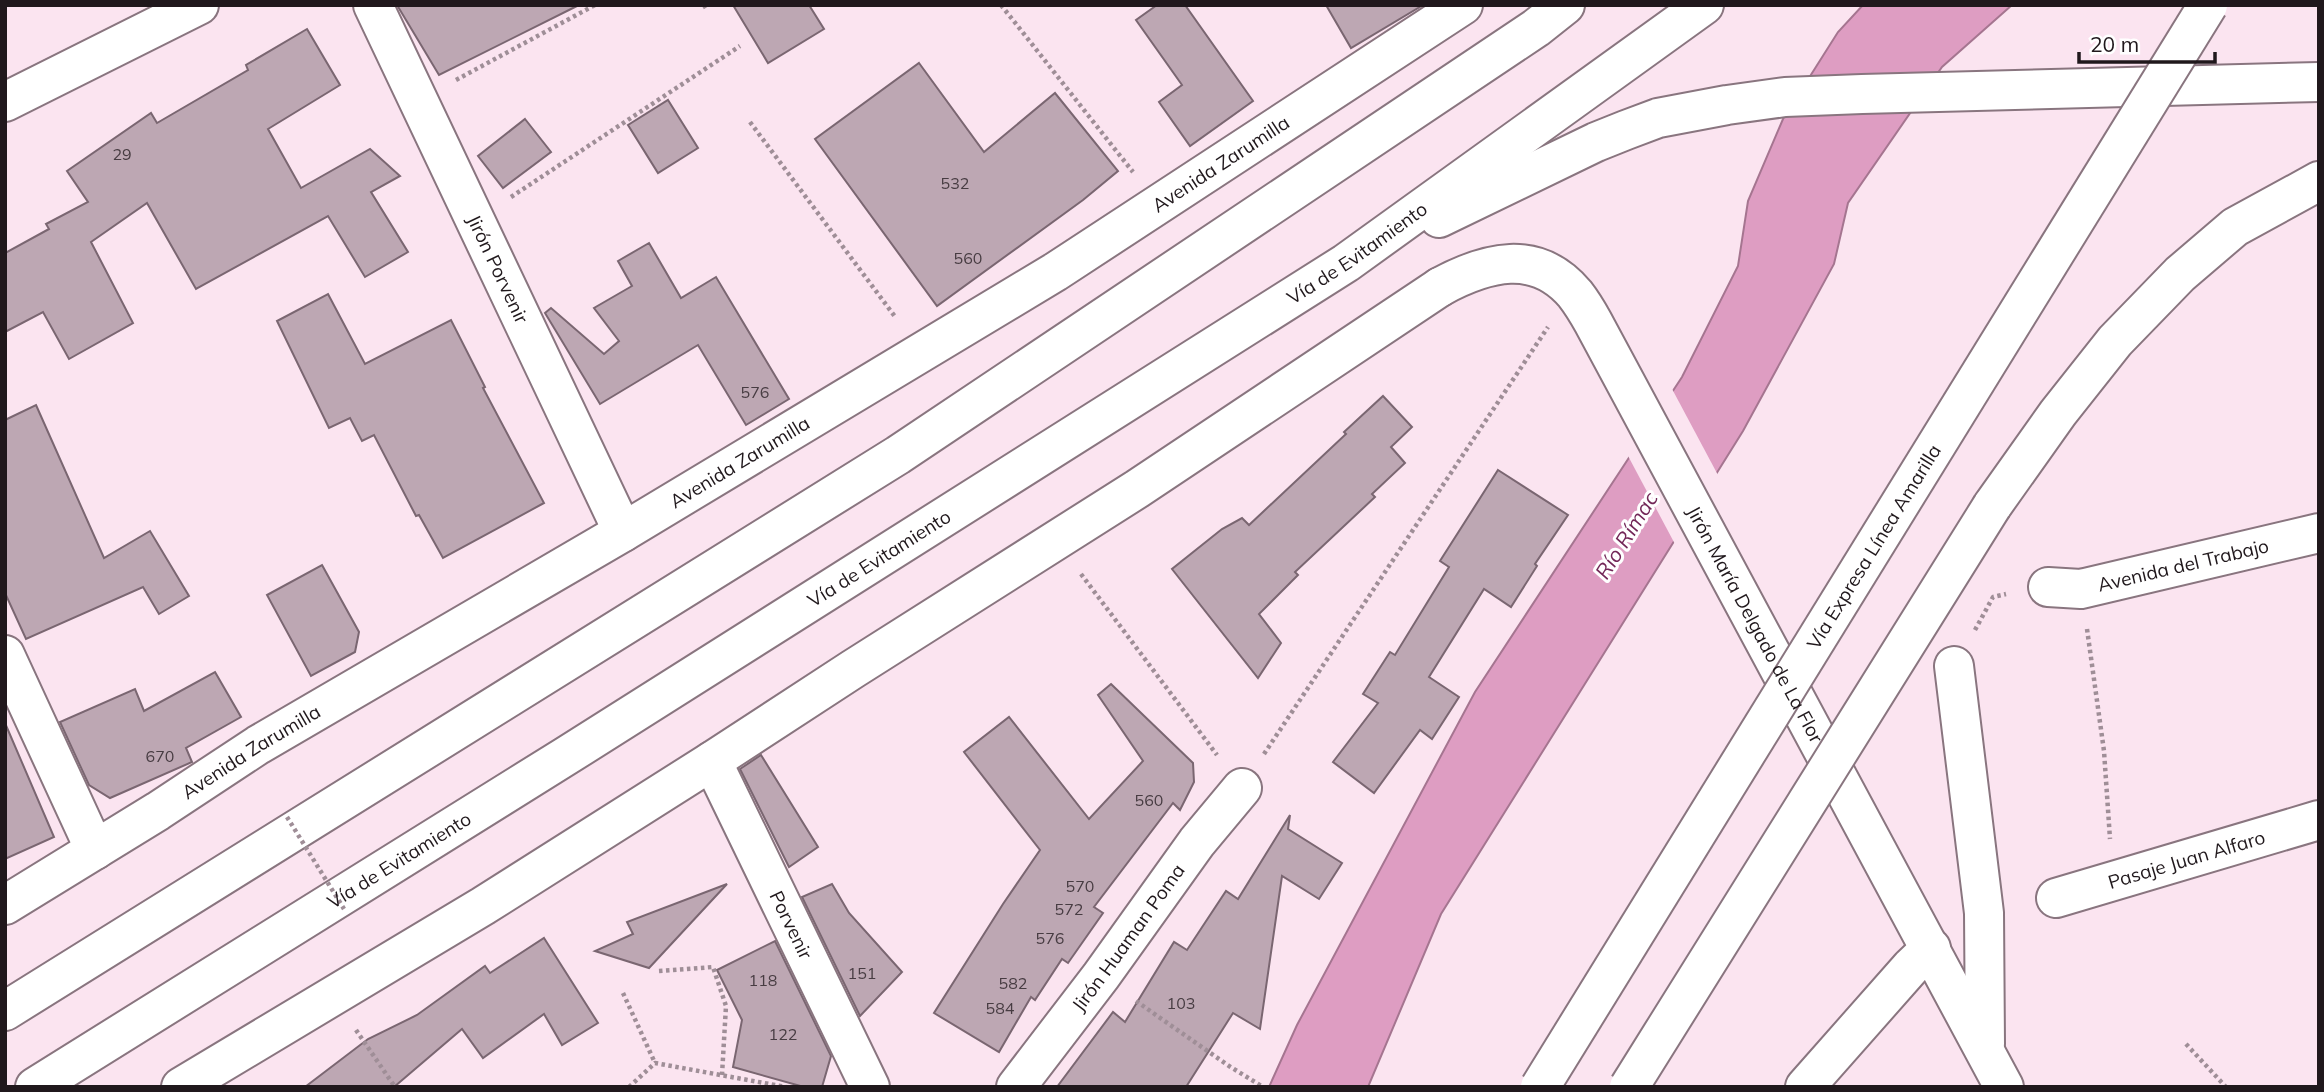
<svg xmlns="http://www.w3.org/2000/svg" width="2324" height="1092" font-family="Mulish,sans-serif">
  <style>
    .water { fill: #de9dc2; stroke: #a57590; stroke-width: 2 }
    .pier { fill: #fbe4f0 }
    .building { fill: #bda7b3; stroke: #7a6671; stroke-width: 2 }
    .lines { fill: none; stroke-linecap: round; stroke-linejoin: round }
    .minor-casing { stroke: #89757f; stroke-width: 42 }
    .major-casing { stroke: #89757f; stroke-width: 42 }
    .highway-casing { stroke: #89757f; stroke-width: 42 }
    .path { stroke: #9f8e97; stroke-width: 4.5; stroke-dasharray: 3.5 3.5; stroke-linecap: butt }
    .minor { stroke: #fff; stroke-width: 38 }
    .major { stroke: #fff; stroke-width: 38 }
    .highway { stroke: #fff; stroke-width: 38 }
    .highway-bridge-casing { stroke: #89757f; stroke-width: 42; stroke-linecap: butt }
    .path-bridge { stroke: #9f8e97; stroke-width: 4.5; stroke-dasharray: 3.5 3.5; stroke-linecap: butt }
    .highway-bridge { stroke: #fff; stroke-width: 38 }
    .labels { text-anchor: middle; dominant-baseline: central; stroke-width: 6; stroke-linejoin: round; paint-order: stroke }
    .number-label { font-size: 16px; fill: #473c42 }
    .street-label { font-size: 19px; fill: #20181c; stroke: #fff }
    .water-label { font-size: 21px; font-style: italic; fill: #732758; stroke: #fff }
  </style>
  <rect width="100%" height="100%" fill="#fbe4f0"/>
  <path class="water" d="M 1863,5 L 2012,5 L 1942,67 L 1848,203 L 1834,264 L 1743,431 L 1441,914 L 1368,1087 L 1269,1087 L 1297,1025 L 1475,692 L 1682,377 L 1738,266 L 1748,201 L 1783,119 L 1838,32 Z"/>
  <path class="pier" d="M 1671,387 L 1719,477 L 1676,546 L 1627,454 Z"/>
  <g class="building">
    <path d="M 397,5 L 579,5 L 439,75 Z"/>
    <path d="M 733,5 L 809,5 L 824,29 L 768,63 Z"/>
    <path d="M 1157,5 L 1185,5 L 1253,101 L 1190,146 L 1159,102 L 1182,85 L 1136,20 Z"/>
    <path d="M 1326,5 L 1423,5 L 1351,48 Z"/>
    <path d="M 307,29 L 340,85 L 268,129 L 301,188 L 370,149 L 400,176 L 371,192 L 408,252 L 365,277 L 328,216 L 196,289 L 147,203 L 91,242 L 133,323 L 69,359 L 43,312 L 5,332 L 5,253 L 49,229 L 46,224 L 88,202 L 67,171 L 151,113 L 157,123 L 248,70 L 246,65 Z"/>
    <path d="M 919,63 L 984,152 L 1055,93 L 1118,171 L 1083,200 L 937,306 L 815,139 Z"/>
    <path d="M 668,100 L 698,148 L 658,173 L 628,125 Z"/>
    <path d="M 525,119 L 551,152 L 503,188 L 478,156 Z"/>
    <path d="M 649,243 L 681,298 L 716,277 L 789,399 L 746,425 L 698,345 L 600,404 L 545,313 L 551,308 L 604,354 L 619,341 L 594,308 L 632,286 L 618,261 Z"/>
    <path d="M 328,294 L 365,364 L 451,320 L 485,387 L 483,388 L 544,503 L 443,558 L 419,515 L 416,516 L 374,435 L 362,441 L 350,418 L 329,428 L 277,321 Z"/>
    <path d="M 1383,396 L 1412,427 L 1391,447 L 1405,463 L 1372,494 L 1375,497 L 1295,572 L 1298,575 L 1259,614 L 1281,643 L 1258,678 L 1172,569 L 1222,529 L 1242,518 L 1249,525 L 1346,434 L 1344,432 Z"/>
    <path d="M 36,405 L 104,558 L 150,531 L 189,596 L 159,614 L 143,587 L 26,639 L 5,593 L 5,420 Z"/>
    <path d="M 1498,470 L 1568,515 L 1535,564 L 1537,566 L 1511,607 L 1484,589 L 1429,677 L 1459,697 L 1432,739 L 1420,730 L 1374,793 L 1333,762 L 1378,703 L 1363,694 L 1390,652 L 1395,655 L 1449,567 L 1440,561 Z"/>
    <path d="M 322,565 L 359,632 L 355,652 L 311,676 L 267,595 Z"/>
    <path d="M 215,672 L 241,717 L 186,748 L 192,762 L 110,798 L 89,785 L 60,722 L 135,689 L 144,711 Z"/>
    <path d="M 1111,684 L 1193,763 L 1194,782 L 1180,810 L 1173,803 L 1094,907 L 1103,913 L 1068,963 L 1062,959 L 1035,1000 L 1031,997 L 999,1052 L 934,1013 L 1003,904 L 1040,850 L 964,752 L 1009,717 L 1089,819 L 1143,761 L 1098,695 Z"/>
    <path d="M 5,723 L 54,837 L 5,859 Z"/>
    <path d="M 761,755 L 818,847 L 789,867 L 740,769 Z"/>
    <path d="M 1290,815 L 1288,829 L 1342,863 L 1319,899 L 1282,876 L 1260,1029 L 1233,1013 L 1186,1087 L 1057,1087 L 1113,1012 L 1125,1022 L 1174,942 L 1187,950 L 1226,891 L 1238,899 Z"/>
    <path d="M 727,884 L 649,968 L 595,951 L 633,934 L 627,922 Z"/>
    <path d="M 832,884 L 849,913 L 902,972 L 860,1016 L 802,897 Z"/>
    <path d="M 544,938 L 598,1023 L 562,1045 L 544,1014 L 483,1058 L 462,1029 L 394,1087 L 305,1087 L 368,1039 L 417,1015 L 485,966 L 490,973 Z"/>
    <path d="M 775,941 L 831,1056 L 822,1087 L 804,1087 L 733,1067 L 742,1020 L 717,970 Z"/>
  </g>
  <g class="lines">
    <g class="minor-casing">
      <g id="minor">
        <path id="s1" d="M 373,5 L 623,532"/>
        <path d="M 5,102 L 199,5"/>
        <path id="s2" d="M 1440,287 C 1486,262 1536,248 1575,294 C 1582,303 1588,313 1593,322 L 2004,1087"/>
        <path id="s3" d="M 2048,587 L 2081,589 L 2319,533"/>
        <path d="M 5,655 L 95,850"/>
        <path d="M 1954,666 L 1984,913 L 1985,1044"/>
        <path id="s4" d="M 712,761 L 870,1087"/>
        <path id="s5" d="M 2056,898 L 2319,820"/>
        <path id="s6" d="M 1016,1087 L 1101,976 L 1197,842 L 1242,788"/>
        <path d="M 1805,1087 L 1911,967 L 1931,948"/>
      </g>
    </g>
    <g class="major-casing">
      <g id="major">
        <path id="s7" d="M 5,905 L 158,811 L 258,745 L 623,532 L 1055,272 L 1463,5"/>
        <path d="M 181,1087 L 483,906 L 712,761 L 853,669 L 1137,489 L 1440,287"/>
      </g>
    </g>
    <g class="highway-casing">
      <g id="highway">
        <path d="M 1439,218 L 1596,142 L 1626,130 L 1658,118 L 1727,105 L 1785,97 L 1862,94 L 2319,82"/>
        <path d="M 1992,506 L 2058,413 L 2115,341 L 2180,274 L 2235,227 L 2319,181"/>
        <path d="M 5,1011 L 898,455 L 1536,28 L 1565,5"/>
        <path id="s8" d="M 35,1087 L 566,756 L 1346,263 L 1704,5"/>
      </g>
    </g>
    <g class="path">
      <path d="M 704,5 L 707,10"/>
      <path d="M 1001,5 L 1133,172"/>
      <path d="M 456,80 L 595,5"/>
      <path d="M 750,122 L 896,318"/>
      <path d="M 511,197 L 740,46"/>
      <path d="M 1081,574 L 1217,755"/>
      <path d="M 2087,629 L 2104,751 L 2110,839"/>
      <path d="M 1975,630 L 1993,597 L 2006,594"/>
      <path d="M 1264,754 L 1548,327"/>
      <path d="M 659,971 L 713,967 L 726,1006 L 722,1075"/>
      <path d="M 623,993 L 655,1063"/>
      <path d="M 1136,1001 L 1229,1066 L 1263,1087"/>
      <path d="M 356,1030 L 395,1087"/>
      <path d="M 2186,1044 L 2226,1087"/>
      <path d="M 629,1087 L 655,1063 L 786,1087"/>
    </g>
    <use href="#minor" class="minor"/>
    <use href="#major" class="major"/>
    <use href="#highway" class="highway"/>
    <g class="highway-bridge-casing">
      <g id="highway-bridge">
        <path id="s9" d="M 1540,1087 L 2208,5"/>
        <path d="M 1629,1087 L 1992,506"/>
      </g>
    </g>
    <path class="path-bridge" d="M 287,817 L 344,909"/>
    <use href="#highway-bridge" class="highway-bridge"/>
  </g>
  <g class="labels">
    <g class="number-label">
      <text x="122" y="154">29</text>
      <text x="955" y="183">532</text>
      <text x="968" y="258">560</text>
      <text x="755" y="392">576</text>
      <text x="160" y="756">670</text>
      <text x="1149" y="800">560</text>
      <text x="1080" y="886">570</text>
      <text x="1069" y="909">572</text>
      <text x="1050" y="938">576</text>
      <text x="862" y="973">151</text>
      <text x="763" y="980">118</text>
      <text x="1013" y="983">582</text>
      <text x="1181" y="1003">103</text>
      <text x="1000" y="1008">584</text>
      <text x="783" y="1034">122</text>
    </g>
    <g class="street-label">
      <text stroke="none"><textPath href="#s7" startOffset="1424">Avenida Zarumilla</textPath></text>
      <text stroke="none"><textPath href="#s8" startOffset="1563">Vía de Evitamiento</textPath></text>
      <text stroke="none"><textPath href="#s1" startOffset="292">Jirón Porvenir</textPath></text>
      <text stroke="none"><textPath href="#s7" startOffset="858">Avenida Zarumilla</textPath></text>
      <text stroke="none"><textPath href="#s9" startOffset="635">Vía Expresa Línea Amarilla</textPath></text>
      <text stroke="none"><textPath href="#s8" startOffset="996">Vía de Evitamiento</textPath></text>
      <text stroke="none"><textPath href="#s3" startOffset="138">Avenida del Trabajo</textPath></text>
      <text stroke="none"><textPath href="#s2" startOffset="525">Jirón María Delgado de La Flor</textPath></text>
      <text stroke="none"><textPath href="#s7" startOffset="290">Avenida Zarumilla</textPath></text>
      <text stroke="none"><textPath href="#s8" startOffset="429">Vía de Evitamiento</textPath></text>
      <text stroke="none"><textPath href="#s5" startOffset="136">Pasaje Juan Alfaro</textPath></text>
      <text stroke="none"><textPath href="#s4" startOffset="182">Porvenir</textPath></text>
      <text stroke="none"><textPath href="#s6" startOffset="187">Jirón Huaman Poma</textPath></text>
    </g>
    <g class="water-label">
      <text transform="translate(1626 535) rotate(-58)">Río Rímac</text>
    </g>
  </g>
  <rect width="2324" height="1092" fill="none" stroke="#20181c" stroke-width="14"/>
  <path d="M2079 52v10h136v-10" fill="none" stroke="#20181c" stroke-width="3.5"/>
  <text x="2090" y="52" font-size="21" fill="#20181c" stroke="#ffffff" stroke-width="5" paint-order="stroke">20 m</text>
</svg>
